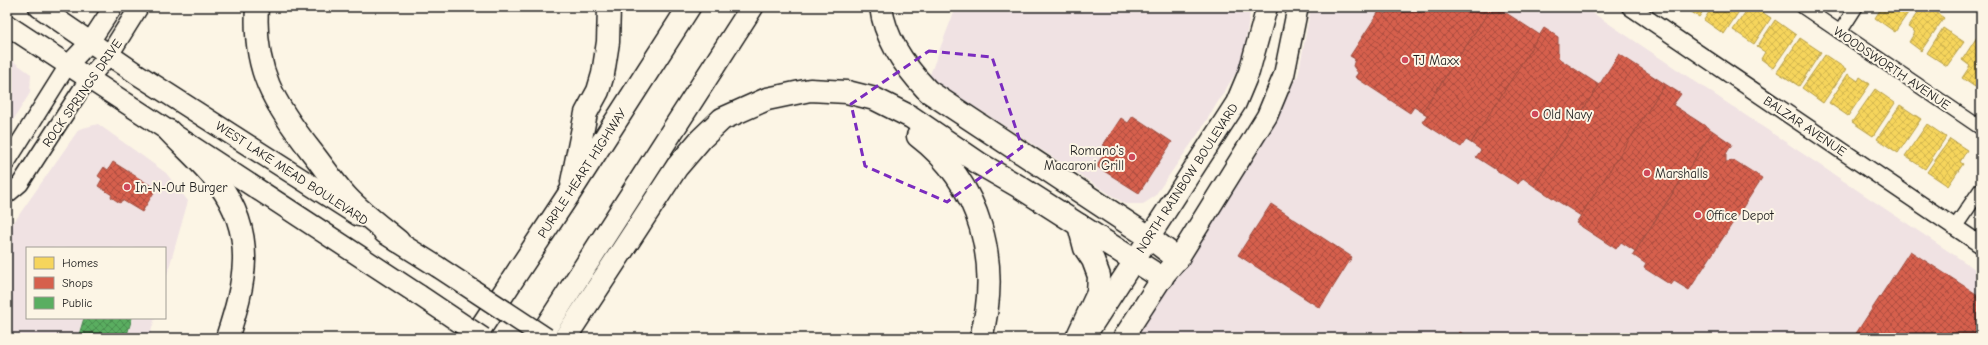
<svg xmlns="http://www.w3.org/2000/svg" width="1988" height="345" font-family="'Comic Neue',sans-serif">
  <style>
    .built { fill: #f0e2e3 }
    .homes { fill: url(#homes-cross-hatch); stroke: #b59e49 }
    .shops { fill: url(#shops-cross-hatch); stroke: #9e4c3e }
    .public { fill: url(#public-cross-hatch); stroke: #47824c }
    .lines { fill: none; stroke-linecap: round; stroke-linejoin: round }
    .minor-casing { stroke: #1c1c1c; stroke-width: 16 }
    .tertiary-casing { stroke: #1c1c1c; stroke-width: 19 }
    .secondary-casing { stroke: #1c1c1c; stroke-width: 21 }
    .primary-casing { stroke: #1c1c1c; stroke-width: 23 }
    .motorway-casing { stroke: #1c1c1c; stroke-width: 25 }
    .minor { stroke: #fcf5e5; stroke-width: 13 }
    .tertiary { stroke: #fcf5e5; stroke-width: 16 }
    .secondary { stroke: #fcf5e5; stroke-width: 18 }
    .primary { stroke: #fcf5e5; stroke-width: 20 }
    .motorway { stroke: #fcf5e5; stroke-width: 22 }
    .primary-bridge-casing { stroke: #1c1c1c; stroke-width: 23; stroke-linecap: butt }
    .primary-bridge { stroke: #fcf5e5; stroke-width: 20 }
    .marked { fill: none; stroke: #7b2cbf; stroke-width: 3; stroke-dasharray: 8 5; stroke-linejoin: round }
    .poi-dot { fill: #d1495b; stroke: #fcf5e5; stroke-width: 1.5 }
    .labels { text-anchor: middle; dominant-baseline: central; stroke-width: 4; stroke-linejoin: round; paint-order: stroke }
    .poi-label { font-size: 13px; fill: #1c1c1c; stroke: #fcf5e5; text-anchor: start }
    .street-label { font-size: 13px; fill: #1c1c1c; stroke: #fcf5e5 }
  </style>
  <defs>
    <pattern id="homes-cross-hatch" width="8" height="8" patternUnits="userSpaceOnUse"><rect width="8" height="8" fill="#f6d55c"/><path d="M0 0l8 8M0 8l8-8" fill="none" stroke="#d2b64f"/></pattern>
    <pattern id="shops-cross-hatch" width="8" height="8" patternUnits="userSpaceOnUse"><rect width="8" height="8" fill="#d6604d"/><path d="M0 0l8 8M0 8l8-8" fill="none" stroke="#ad4e3f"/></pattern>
    <pattern id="public-cross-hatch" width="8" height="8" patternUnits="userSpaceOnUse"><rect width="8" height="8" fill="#5aae61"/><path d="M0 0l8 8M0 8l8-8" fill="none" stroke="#4a8d4f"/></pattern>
  </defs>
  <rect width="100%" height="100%" fill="#fcf5e5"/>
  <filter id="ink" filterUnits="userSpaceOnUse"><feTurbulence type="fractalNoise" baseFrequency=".025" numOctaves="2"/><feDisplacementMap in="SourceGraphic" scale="8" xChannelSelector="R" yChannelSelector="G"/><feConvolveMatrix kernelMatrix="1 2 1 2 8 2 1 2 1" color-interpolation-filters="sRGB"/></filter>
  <g filter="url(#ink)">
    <g class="built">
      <path d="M 956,7 L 1251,7 L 1242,63 L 1198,134 L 1154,197 L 1143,204 L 1125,204 L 929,77 Z"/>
      <path d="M 1311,7 L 1584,7 L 1981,273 L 1981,338 L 1126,338 L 1298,76 Z"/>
      <path d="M 7,57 L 31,74 L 30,93 L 7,130 Z"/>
      <path d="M 98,124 L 166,173 L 188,201 L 165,282 L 165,248 L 27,248 L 27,318 L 155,318 L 149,338 L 7,338 L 7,232 L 79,129 Z"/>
    </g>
    <g class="homes">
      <path d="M 1684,7 L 1706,7 L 1699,17 Z"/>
      <path d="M 1712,7 L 1742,7 L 1724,34 L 1704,20 Z"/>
      <path d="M 1749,7 L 1754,7 L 1771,18 L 1754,44 L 1733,30 Z"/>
      <path d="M 1882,7 L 1912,7 L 1895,32 L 1875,18 Z"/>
      <path d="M 1921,7 L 1929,7 L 1944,18 L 1921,51 L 1909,42 L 1915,32 L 1908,27 Z"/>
      <path d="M 1775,20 L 1796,35 L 1773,68 L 1761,59 L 1765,52 L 1757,47 Z"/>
      <path d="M 1943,28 L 1964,42 L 1947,66 L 1927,53 Z"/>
      <path d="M 1977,37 L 1981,40 L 1981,78 L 1975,87 L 1962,78 L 1970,66 L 1962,60 Z"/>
      <path d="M 1800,38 L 1821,52 L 1799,86 L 1777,72 Z"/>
      <path d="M 1825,55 L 1846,69 L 1823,103 L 1802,88 Z"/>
      <path d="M 1848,74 L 1858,81 L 1860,77 L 1870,84 L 1848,116 L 1829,103 Z"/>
      <path d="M 1875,89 L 1895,103 L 1873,136 L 1852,122 Z"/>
      <path d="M 1900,105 L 1921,119 L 1898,153 L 1877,139 Z"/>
      <path d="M 1927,124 L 1946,137 L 1925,169 L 1905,156 Z"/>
      <path d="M 1950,139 L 1967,150 L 1960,162 L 1963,164 L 1948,186 L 1927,172 Z"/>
    </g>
    <g class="shops">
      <path d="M 1390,7 L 1492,7 L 1422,112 L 1414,107 L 1410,113 L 1355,77 L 1358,73 L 1353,66 L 1355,59 L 1350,56 L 1380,10 L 1386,14 Z"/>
      <path d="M 1492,7 L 1497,7 L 1540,35 L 1471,143 L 1466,140 L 1461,147 L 1422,122 L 1427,115 L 1422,112 Z"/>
      <path d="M 1544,28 L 1558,37 L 1558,58 L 1599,85 L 1534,186 L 1523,178 L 1518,184 L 1476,157 L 1481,150 L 1471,143 Z"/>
      <path d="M 1619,54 L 1665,84 L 1581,216 L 1534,186 Z"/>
      <path d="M 1665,84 L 1681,94 L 1673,105 L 1713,131 L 1635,251 L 1621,242 L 1616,249 L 1576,223 Z"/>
      <path d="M 1133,116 L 1172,142 L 1139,193 L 1096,166 L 1108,148 L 1103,145 L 1121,118 L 1128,123 Z"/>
      <path d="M 1713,131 L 1732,144 L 1726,154 L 1726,162 L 1735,161 L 1762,178 L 1689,290 L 1674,281 L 1671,285 L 1644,268 L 1646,264 L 1633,255 Z"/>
      <path d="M 113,162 L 156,189 L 142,212 L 122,200 L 120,203 L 111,197 L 112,195 L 98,186 L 102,179 L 98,176 L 104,167 L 108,170 Z"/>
      <path d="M 1271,204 L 1352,257 L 1320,308 L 1238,255 Z"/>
      <path d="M 1910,251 L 1981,297 L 1981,338 L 1853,338 Z"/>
      <path d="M 1460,332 L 1470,338 L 1457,338 Z"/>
    </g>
    <path class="public" d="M 84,318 L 132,318 L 126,338 L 78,338 Z"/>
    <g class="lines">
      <g class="minor-casing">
        <g id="minor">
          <path d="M 1803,7 L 1981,128"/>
          <path d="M 1840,32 L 1856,7"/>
          <path d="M 1955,227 L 1981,189"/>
        </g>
      </g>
      <g class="tertiary-casing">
        <g id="tertiary">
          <path d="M 1630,7 L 1981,245"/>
          <path d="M 7,162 L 68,65"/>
          <path d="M 7,195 L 20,184 L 88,79"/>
        </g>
      </g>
      <g class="secondary-casing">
        <g id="secondary">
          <path d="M 68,65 L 90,42 L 113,7"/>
          <path d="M 88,79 L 109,55 L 139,7"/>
        </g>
      </g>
      <g class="primary-casing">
        <g id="primary">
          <path d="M 39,7 L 137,74 L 359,216"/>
          <path d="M 7,25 L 419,295"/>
          <path d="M 384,233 L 438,267"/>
          <path d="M 1088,332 L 1236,103 L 1249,72 L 1267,7"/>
          <path d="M 1123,338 L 1162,278 L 1178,259 L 1267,116 L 1284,75 L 1297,11 L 1295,7"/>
        </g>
      </g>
      <g class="motorway-casing">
        <g id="motorway">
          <path d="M 257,7 C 253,70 274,104 311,151 C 323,166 334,183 347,197 C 362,213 381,227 398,241"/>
          <path d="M 881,7 C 885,40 906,68 928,91 L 1149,237 L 1178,259"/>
          <path d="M 169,131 C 185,148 205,165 219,184 C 257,235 245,283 227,338"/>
          <path d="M 918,136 C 981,184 1001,262 981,338"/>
          <path d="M 572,182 L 586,113 L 598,91 L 603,74 L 608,42 L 609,7"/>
          <path d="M 474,338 L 569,194 L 689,7"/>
          <path d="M 539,338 L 752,7"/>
          <path d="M 565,338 L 677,167 L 701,139 L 722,119 L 767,99 L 810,90 L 847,92 L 875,99 L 911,117 L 980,164 L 1018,186 L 1162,278"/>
          <path d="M 1077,338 L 1098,293 L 1099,276 L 1093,260 L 1085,248 L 1079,225"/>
        </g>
      </g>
      <use href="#minor" class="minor"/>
      <use href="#tertiary" class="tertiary"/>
      <use href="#secondary" class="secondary"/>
      <use href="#primary" class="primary"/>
      <use href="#motorway" class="motorway"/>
      <g class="primary-bridge-casing">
        <g id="primary-bridge">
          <path d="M 438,267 L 546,338"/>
          <path d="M 419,295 L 483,338"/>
        </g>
      </g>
      <use href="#primary-bridge" class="primary-bridge"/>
    </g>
  </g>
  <path class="marked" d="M 929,51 L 992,57 L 1022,147 L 947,202 L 865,166 L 851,104 Z"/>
  <g class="poi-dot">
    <circle cx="1405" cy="60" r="4"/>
    <circle cx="1535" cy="114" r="4"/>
    <circle cx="1132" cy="157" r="4"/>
    <circle cx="1647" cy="173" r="4"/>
    <circle cx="127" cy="187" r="4"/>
    <circle cx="1698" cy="215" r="4"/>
  </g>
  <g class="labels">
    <g class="poi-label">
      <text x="1413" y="60">TJ Maxx</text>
      <text x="1543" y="114">Old Navy</text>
      <text x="1124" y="150" text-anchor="end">Romano's<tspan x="1124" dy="15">Macaroni Grill</tspan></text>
      <text x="1655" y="173">Marshalls</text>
      <text x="135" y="187">In-N-Out Burger</text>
      <text x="1706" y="215">Office Depot</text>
    </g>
    <g class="street-label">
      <text transform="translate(1892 68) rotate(34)">WOODSWORTH AVENUE</text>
      <text transform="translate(82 93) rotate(-55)">ROCK SPRINGS DRIVE</text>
      <text transform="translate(1805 126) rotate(34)">BALZAR AVENUE</text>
      <text transform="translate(292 173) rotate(33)">WEST LAKE MEAD BOULEVARD</text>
      <text transform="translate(582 173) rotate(-57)">PURPLE HEART HIGHWAY</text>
      <text transform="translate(1187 178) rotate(-57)">NORTH RAINBOW BOULEVARD</text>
    </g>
  </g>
  <rect width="1988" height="345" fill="none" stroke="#fcf5e5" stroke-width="24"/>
  <rect x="12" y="12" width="1964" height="321" fill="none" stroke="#1c1c1c" stroke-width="1.5" filter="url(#ink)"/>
  <rect x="26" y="247" width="140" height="72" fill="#fcf5e5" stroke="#a29e95"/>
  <rect x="34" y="257" width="20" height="12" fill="#f6d55c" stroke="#a29e95"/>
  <text x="62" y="267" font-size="12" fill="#1c1c1c">Homes</text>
  <rect x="34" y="277" width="20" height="12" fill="#d6604d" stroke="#a29e95"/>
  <text x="62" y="287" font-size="12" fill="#1c1c1c">Shops</text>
  <rect x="34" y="297" width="20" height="12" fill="#5aae61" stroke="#a29e95"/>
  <text x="62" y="307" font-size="12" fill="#1c1c1c">Public</text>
</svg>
